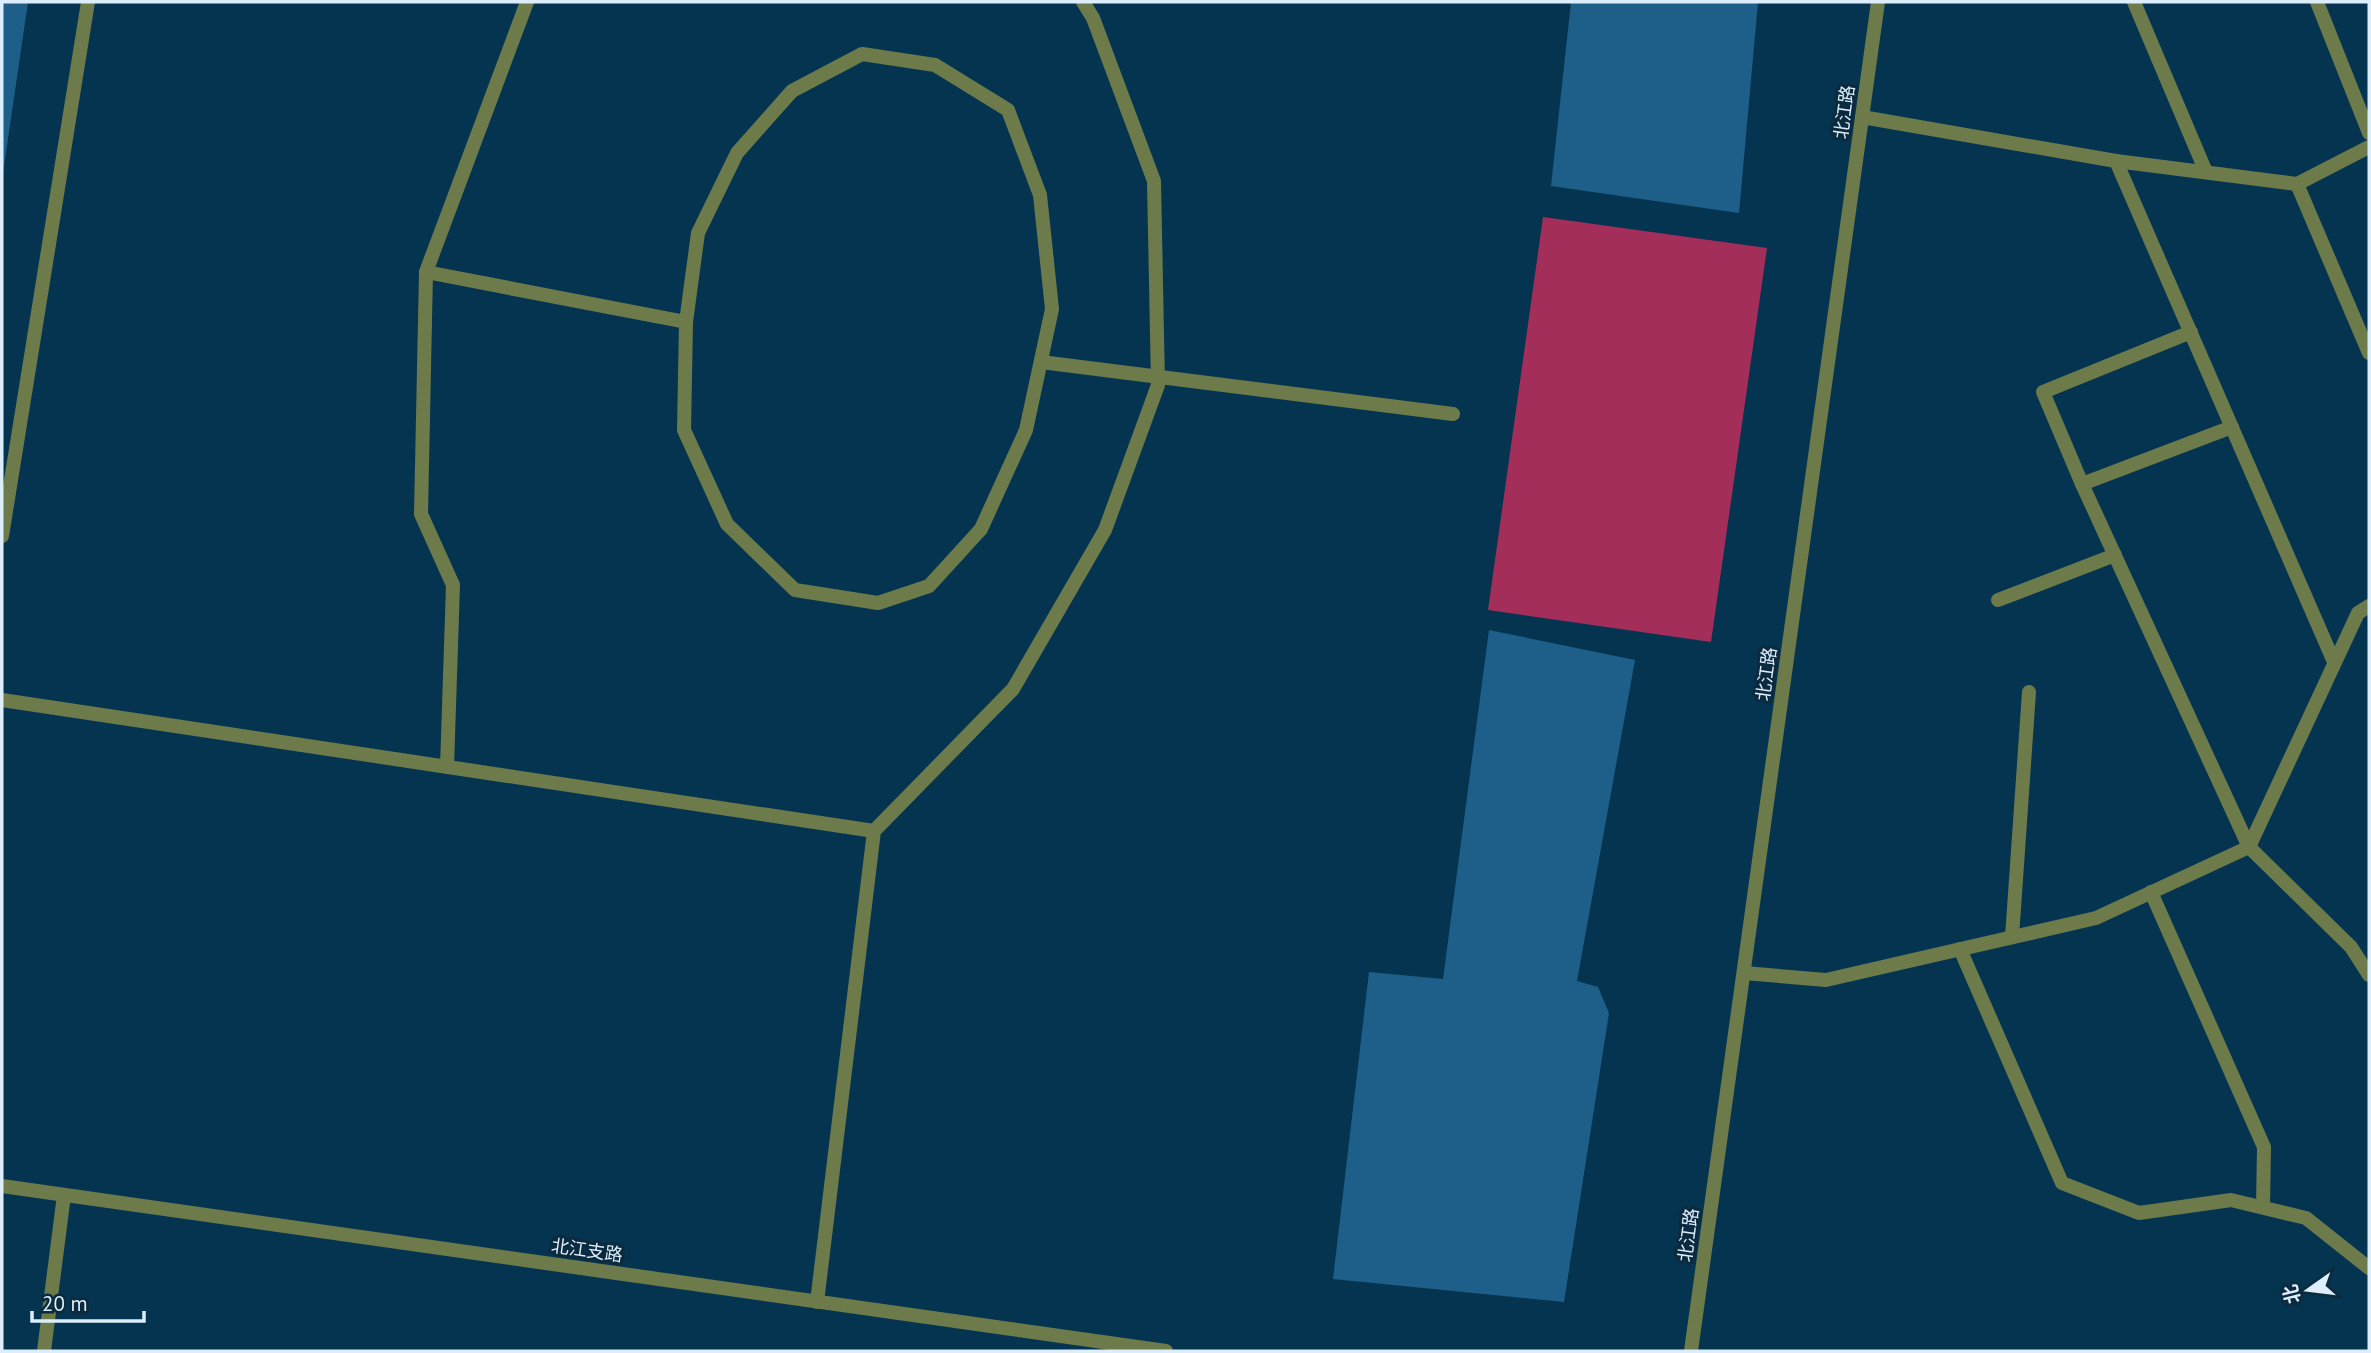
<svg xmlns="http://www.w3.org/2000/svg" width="2371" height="1353" font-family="'PT Sans','Noto Sans SC',sans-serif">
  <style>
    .forest { fill: #a42e5a }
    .building { fill: #1e5f89 }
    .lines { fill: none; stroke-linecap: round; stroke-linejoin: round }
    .service { stroke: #6d7b4b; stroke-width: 14 }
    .pedestrian { stroke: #6d7b4b; stroke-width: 14 }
    .minor { stroke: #6d7b4b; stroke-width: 14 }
    .tertiary { stroke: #6d7b4b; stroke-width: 14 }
    .labels { text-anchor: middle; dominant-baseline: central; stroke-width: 6; stroke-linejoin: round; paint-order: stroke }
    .street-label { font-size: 18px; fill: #dcedfb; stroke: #0b2a3e }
  </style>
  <rect width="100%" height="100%" fill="#053451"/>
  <path class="forest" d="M 1543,217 L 1767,248 L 1711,642 L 1488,610 Z"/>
  <g class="building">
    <path d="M 2,2 L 28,2 L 3,173 L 2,173 Z"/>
    <path d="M 1571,2 L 1758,2 L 1739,213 L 1551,186 Z"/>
    <path d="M 1489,630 L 1635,660 L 1577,981 L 1598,987 L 1609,1013 L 1564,1302 L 1333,1279 L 1369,972 L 1443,979 Z"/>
  </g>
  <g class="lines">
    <g class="service">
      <path d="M 2317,2 L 2369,133"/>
      <path d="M 2,536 L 88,2"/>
      <path d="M 1998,600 L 2115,555"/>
      <path d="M 2151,892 L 2264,1147 L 2263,1207"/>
      <path d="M 2012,937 L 2029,692"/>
      <path d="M 1960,949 L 2062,1183 L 2139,1213 L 2231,1200 L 2306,1218 L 2369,1268"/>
    </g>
    <path class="pedestrian" d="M 2,528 L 3,528"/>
    <g class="minor">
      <path d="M 2134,2 L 2206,172"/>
      <path d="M 1862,117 L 2116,161 L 2334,662"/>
      <path d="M 2116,161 L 2297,184 L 2369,147"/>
      <path d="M 2297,184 L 2369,353"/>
      <path d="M 426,272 L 686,322 L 684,430 L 727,524 L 795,590 L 878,603 L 929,586 L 981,529 L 1026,430 L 1052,309 L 1040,195 L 1008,110 L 935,65 L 862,54 L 792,91 L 737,153 L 698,233 L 686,322"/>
      <path d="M 1041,362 L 1453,414"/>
      <path d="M 2232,427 L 2082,484 L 2249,847 L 2351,947 L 2369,975"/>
      <path d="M 2082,484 L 2043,392 L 2191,332"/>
      <path d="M 2,700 L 874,831"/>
      <path d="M 447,767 L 453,585 L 421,514 L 426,272 L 527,2"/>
      <path d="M 1744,973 L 1826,980 L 2096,918 L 2249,847 L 2358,613 L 2369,606"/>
      <path d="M 817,1302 L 874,831 L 1013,689 L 1105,530 L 1158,385 L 1154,181 L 1093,18 L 1083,2"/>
      <path d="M 44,1351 L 64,1195"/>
    </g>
    <g class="tertiary">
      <path d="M 2,1186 L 1166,1351"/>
      <path d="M 1691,1351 L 1878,2"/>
    </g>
  </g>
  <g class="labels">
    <g class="street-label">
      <text transform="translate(1844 112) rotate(-82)">北江路</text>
      <text transform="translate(1766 674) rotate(-82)">北江路</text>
      <text transform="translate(1688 1235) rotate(-82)">北江路</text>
      <text transform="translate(587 1250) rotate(8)">北江支路</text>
    </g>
  </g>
  <rect width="2371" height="1353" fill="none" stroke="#dcedfb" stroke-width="7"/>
  <g transform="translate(2308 1290) rotate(256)" stroke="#0b2a3e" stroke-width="5" paint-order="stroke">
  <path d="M0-5L12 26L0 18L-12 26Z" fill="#dcedfb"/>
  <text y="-10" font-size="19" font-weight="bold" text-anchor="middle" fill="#dcedfb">北</text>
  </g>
  <path d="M32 1311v10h112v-10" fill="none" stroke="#dcedfb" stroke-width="3.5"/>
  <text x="42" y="1311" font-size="21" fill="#dcedfb" stroke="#0b2a3e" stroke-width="5" paint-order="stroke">20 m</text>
</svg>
